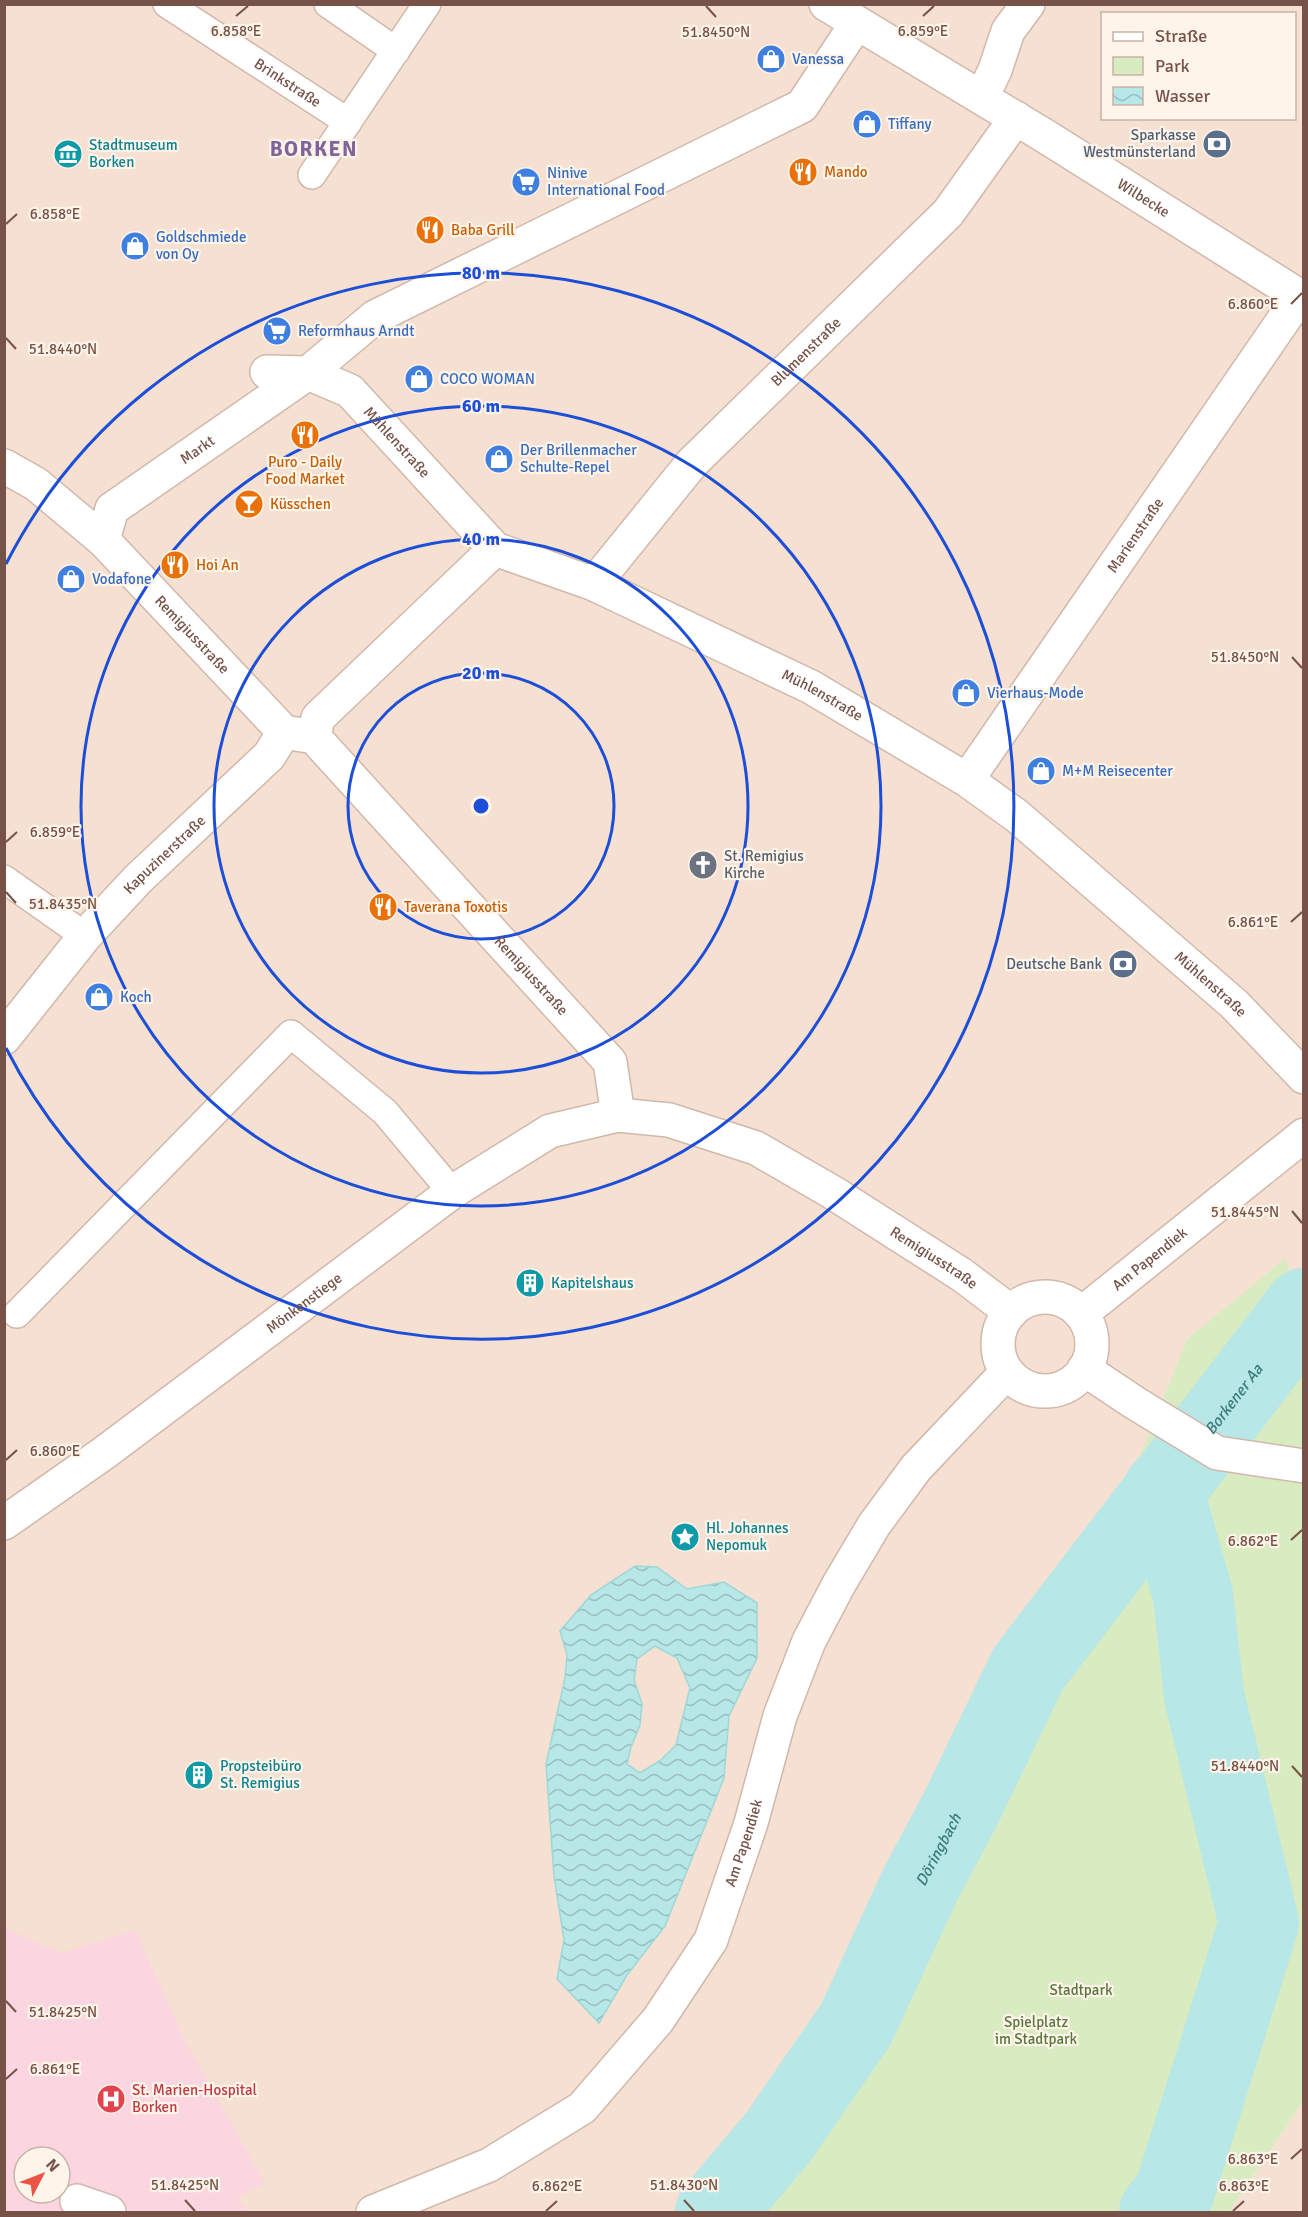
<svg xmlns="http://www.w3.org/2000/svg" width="1308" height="2217" font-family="Signika,sans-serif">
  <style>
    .residential { fill: #f5e0d1; fill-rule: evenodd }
    .medical { fill: #fbd6e0; fill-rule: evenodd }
    .park { fill: #d8ebc1 }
    .water { fill: url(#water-waves); stroke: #9dd8d9; stroke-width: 1.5; fill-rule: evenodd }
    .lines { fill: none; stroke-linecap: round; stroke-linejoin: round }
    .river { stroke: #b7e7e7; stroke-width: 80 }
    .lane-casing { stroke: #d1b8ac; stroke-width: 30 }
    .street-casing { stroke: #d1b8ac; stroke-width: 36 }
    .lane { stroke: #fff; stroke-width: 27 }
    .street { stroke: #fff; stroke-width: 33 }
    .ticks { fill: none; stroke: #765248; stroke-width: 2 }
    .ring { fill: none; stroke: #1d4ed8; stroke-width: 3 }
    .labels { text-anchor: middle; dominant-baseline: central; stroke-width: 4.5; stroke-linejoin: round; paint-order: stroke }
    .shop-label { font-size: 15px; fill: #366cbe; stroke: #fff4ea; text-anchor: start }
    .street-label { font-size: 15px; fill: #765248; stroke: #fff4ea }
    .service-label { font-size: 15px; fill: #4e5e75; stroke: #fff4ea; text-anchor: end }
    .culture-label { font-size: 15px; fill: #0d838f; stroke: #fff4ea; text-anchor: start }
    .food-label { font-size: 15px; fill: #c56008; stroke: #fff4ea; text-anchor: start }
    .worship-label { font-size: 15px; fill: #5b616d; stroke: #fff4ea; text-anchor: start }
    .park-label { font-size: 15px; fill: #56763d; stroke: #fff4ea }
    .health-label { font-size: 15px; fill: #be3a42; stroke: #fff4ea; text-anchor: start }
    .water-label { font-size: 16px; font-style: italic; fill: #3c7a7c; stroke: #fff4ea }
    .district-label { font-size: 21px; font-weight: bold; letter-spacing: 1.5px; fill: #80649a; stroke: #fff4ea }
    .ticks-label { font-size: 15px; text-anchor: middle; fill: #765248; stroke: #fff4ea; stroke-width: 4.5; stroke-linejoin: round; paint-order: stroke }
    .centre { fill: #1d4ed8; stroke: #fff4ea; stroke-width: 3 }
    .ring-label { font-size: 18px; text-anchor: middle; font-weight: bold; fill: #1d4ed8; stroke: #fff4ea; stroke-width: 4.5; stroke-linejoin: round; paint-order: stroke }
  </style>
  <defs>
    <pattern id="water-waves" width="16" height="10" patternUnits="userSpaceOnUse" patternTransform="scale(1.5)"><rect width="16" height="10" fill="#b7e7e7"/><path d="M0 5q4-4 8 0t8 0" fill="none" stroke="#99bebd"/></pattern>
  </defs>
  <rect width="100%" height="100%" fill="#fdefe3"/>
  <g class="residential">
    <path d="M 5,5 L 1303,5 L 1303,1329 L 1286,1259 L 1187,1339 L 1127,1488 L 963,1729 L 787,2086 L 678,2212 L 5,2212 ZM 1102,14 L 1294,14 L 1294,118 L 1102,118 ZM 24,2157 L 60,2157 L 60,2193 L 24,2193 Z"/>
    <path d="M 1303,2102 L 1303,2212 L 1229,2212 Z"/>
  </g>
  <path class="medical" d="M 4,1928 L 62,1953 L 135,1930 L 185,2041 L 265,2183 L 237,2197 L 247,2212 L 5,2212 ZM 24,2157 L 60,2157 L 60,2193 L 24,2193 Z"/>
  <path class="park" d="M 1286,1258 L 1304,1329 L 1303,2102 L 1229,2212 L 678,2212 L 787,2086 L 963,1729 L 1127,1488 L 1187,1339 Z"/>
  <path class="water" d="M 635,1566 L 657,1567 L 687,1589 L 724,1582 L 757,1603 L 757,1658 L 729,1716 L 724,1778 L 665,1926 L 627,1975 L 599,2023 L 557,1979 L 564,1940 L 554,1876 L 546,1764 L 565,1678 L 567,1655 L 560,1631 L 591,1595 ZM 655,1646 L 677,1658 L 690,1688 L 676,1745 L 661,1760 L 640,1773 L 627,1764 L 631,1747 L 640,1725 L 642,1704 L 634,1680 L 637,1659 Z"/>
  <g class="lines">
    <g class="river">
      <path id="s1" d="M 715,2212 L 779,2136 L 856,2024 L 920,1885 L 961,1808 L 1028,1669 L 1304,1308"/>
      <path d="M 1159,2212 L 1174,2193 L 1259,1923 L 1204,1696 L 1193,1595 L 1163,1490"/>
    </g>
    <g class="lane-casing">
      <g id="lane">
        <path id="s2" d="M 167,4 L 348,122"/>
        <path d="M 328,4 L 396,51"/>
        <path d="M 312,175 L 427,4"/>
        <path d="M 4,879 L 85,936"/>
        <path d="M 17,1314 L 291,1034 L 385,1112 L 452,1192"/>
      </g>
    </g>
    <g class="street-casing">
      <g id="street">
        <path id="s3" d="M 826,4 L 1045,136 L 1304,299"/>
        <path d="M 982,97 L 995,70 L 1008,31 L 1028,4"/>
        <path id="s4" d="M 267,372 L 308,373 L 350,391 L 495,549 L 594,584 L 811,687 L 967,780 L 1017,816 L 1234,1004 L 1304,1077"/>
        <path id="s5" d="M 4,466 L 36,484 L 103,540 L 284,732 L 314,737 L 610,1062 L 618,1115"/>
        <path id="s6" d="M 103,540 L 112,509 L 308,373 L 375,317 L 802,106 L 857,23"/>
        <path id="s7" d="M 594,584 L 692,463 L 948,213 L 1016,118"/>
        <path d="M 314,737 L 318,718 L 495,549"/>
        <path id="s8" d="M 967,780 L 1300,296"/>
        <path id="s9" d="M 4,1038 L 85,936 L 138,879 L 269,756 L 284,732"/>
        <circle cx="1045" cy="1344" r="47"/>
        <path id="s10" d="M 1081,1314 L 1304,1135"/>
        <path d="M 1084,1369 L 1135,1403 L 1217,1453 L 1304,1466"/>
        <path id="s11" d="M 4,1523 L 104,1453 L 452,1192 L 550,1131 L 618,1115 L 669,1120 L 756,1148 L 832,1192 L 962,1275 L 1011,1312"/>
        <path d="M 77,2201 L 109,2212"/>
        <path id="s12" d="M 373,2212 L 489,2165 L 582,2108 L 658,2020 L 711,1940 L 751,1823 L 780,1716 L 809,1641 L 839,1584 L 874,1525 L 916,1468 L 1007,1372"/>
      </g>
    </g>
    <use href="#lane" class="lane"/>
    <use href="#street" class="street"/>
  </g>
  <path class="ticks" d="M 706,6 L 716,17M 236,16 L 248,6M 923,16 L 934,6M 6,224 L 17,214M 1291,304 L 1302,293M 6,338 L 16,349M 1292,657 L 1302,668M 6,842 L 17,832M 6,892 L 16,903M 1291,922 L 1302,912M 1292,1211 L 1302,1223M 6,1460 L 17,1450M 1291,1540 L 1302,1530M 1292,1766 L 1302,1777M 6,2001 L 16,2012M 6,2079 L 17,2069M 1291,2159 L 1302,2149M 185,2200 L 195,2211M 684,2200 L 694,2211M 546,2211 L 557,2201M 1233,2211 L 1244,2201"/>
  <g class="ring">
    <circle cx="481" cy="806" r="133"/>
    <circle cx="481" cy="806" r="267"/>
    <circle cx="481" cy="806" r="400"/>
    <path d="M6 564A533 533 0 1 1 6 1048"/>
  </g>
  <defs>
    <g id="shop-disc" transform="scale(1.5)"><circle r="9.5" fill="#3f7fe0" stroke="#fff4ea"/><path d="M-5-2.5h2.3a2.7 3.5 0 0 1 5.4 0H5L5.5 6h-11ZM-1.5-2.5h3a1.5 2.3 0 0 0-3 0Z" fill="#fff"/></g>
    <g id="bank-disc" transform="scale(1.5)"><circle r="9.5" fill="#5c6f8a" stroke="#fff4ea"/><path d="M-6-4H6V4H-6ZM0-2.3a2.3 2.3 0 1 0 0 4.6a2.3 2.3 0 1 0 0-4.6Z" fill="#fff"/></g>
    <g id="museum-disc" transform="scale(1.5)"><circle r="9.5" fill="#0f9aa8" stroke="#fff4ea"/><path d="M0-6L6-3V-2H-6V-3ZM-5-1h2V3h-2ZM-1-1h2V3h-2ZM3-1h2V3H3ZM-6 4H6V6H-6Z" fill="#fff"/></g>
    <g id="restaurant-disc" transform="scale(1.5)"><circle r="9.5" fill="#e8710a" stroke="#fff4ea"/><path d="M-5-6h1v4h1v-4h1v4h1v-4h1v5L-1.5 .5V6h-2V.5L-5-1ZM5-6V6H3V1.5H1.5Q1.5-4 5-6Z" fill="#fff"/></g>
    <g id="supermarket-disc" transform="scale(1.5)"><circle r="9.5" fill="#3f7fe0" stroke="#fff4ea"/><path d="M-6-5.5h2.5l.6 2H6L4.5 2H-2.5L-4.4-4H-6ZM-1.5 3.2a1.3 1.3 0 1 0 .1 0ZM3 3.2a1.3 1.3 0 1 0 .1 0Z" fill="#fff"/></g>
    <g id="bar-disc" transform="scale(1.5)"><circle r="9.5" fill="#e8710a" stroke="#fff4ea"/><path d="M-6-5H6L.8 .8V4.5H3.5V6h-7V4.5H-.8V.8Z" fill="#fff"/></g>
    <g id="church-disc" transform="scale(1.5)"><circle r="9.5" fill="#6b7280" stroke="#fff4ea"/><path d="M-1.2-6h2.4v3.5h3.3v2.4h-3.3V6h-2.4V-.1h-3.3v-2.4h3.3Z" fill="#fff"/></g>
    <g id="building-disc" transform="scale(1.5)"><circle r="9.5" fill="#0f9aa8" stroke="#fff4ea"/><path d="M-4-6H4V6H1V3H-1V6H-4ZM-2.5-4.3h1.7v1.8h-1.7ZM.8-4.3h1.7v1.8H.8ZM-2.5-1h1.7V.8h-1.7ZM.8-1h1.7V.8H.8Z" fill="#fff"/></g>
    <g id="sight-disc" transform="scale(1.5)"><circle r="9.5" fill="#0f9aa8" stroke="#fff4ea"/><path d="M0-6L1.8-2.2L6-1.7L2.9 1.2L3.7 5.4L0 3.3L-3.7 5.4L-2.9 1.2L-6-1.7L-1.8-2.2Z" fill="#fff"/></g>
    <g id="hospital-disc" transform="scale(1.5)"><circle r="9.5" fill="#e0444e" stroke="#fff4ea"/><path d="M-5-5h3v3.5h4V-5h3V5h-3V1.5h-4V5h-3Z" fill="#fff"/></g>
  </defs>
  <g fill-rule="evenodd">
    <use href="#shop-disc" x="771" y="59"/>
    <use href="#shop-disc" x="867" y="124"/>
    <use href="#bank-disc" x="1217" y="144"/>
    <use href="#museum-disc" x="68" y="154"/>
    <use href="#restaurant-disc" x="803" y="172"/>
    <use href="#supermarket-disc" x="526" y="182"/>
    <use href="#restaurant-disc" x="430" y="230"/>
    <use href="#shop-disc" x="135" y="246"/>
    <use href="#supermarket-disc" x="277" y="331"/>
    <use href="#shop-disc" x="419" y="379"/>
    <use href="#restaurant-disc" x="305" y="435"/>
    <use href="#shop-disc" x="499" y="459"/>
    <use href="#bar-disc" x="249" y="504"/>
    <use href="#restaurant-disc" x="175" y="565"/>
    <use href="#shop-disc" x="71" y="579"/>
    <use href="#shop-disc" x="966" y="693"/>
    <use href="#shop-disc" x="1041" y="771"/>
    <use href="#church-disc" x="703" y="865"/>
    <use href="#restaurant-disc" x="383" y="907"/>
    <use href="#bank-disc" x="1123" y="964"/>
    <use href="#shop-disc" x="99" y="997"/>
    <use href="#building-disc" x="530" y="1283"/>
    <use href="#sight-disc" x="685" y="1537"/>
    <use href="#building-disc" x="199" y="1775"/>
    <use href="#hospital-disc" x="111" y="2099"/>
  </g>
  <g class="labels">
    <g class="shop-label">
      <text x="792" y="59">Vanessa</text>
      <text x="888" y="124">Tiffany</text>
      <text x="547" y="173">Ninive<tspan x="547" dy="17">International Food</tspan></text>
      <text x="156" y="237">Goldschmiede<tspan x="156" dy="17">von Oy</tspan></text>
      <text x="298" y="331">Reformhaus Arndt</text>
      <text x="440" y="379">COCO WOMAN</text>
      <text x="520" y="450">Der Brillenmacher<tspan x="520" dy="17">Schulte-Repel</tspan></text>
      <text x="92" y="579">Vodafone</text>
      <text x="987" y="693">Vierhaus-Mode</text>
      <text x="1062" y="771">M+M Reisecenter</text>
      <text x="120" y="997">Koch</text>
    </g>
    <g class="street-label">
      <text stroke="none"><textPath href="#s2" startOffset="144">Brinkstraße</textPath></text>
      <text stroke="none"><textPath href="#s3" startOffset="372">Wilbecke</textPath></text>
      <text stroke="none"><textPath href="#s7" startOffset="315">Blumenstraße</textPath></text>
      <text stroke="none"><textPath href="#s4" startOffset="156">Mühlenstraße</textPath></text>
      <text stroke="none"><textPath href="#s6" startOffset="136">Markt</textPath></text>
      <text stroke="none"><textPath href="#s8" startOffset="297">Marienstraße</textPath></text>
      <text stroke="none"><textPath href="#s5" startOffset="254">Remigiusstraße</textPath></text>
      <text stroke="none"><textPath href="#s4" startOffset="660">Mühlenstraße</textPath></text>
      <text stroke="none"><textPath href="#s9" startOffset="244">Kapuzinerstraße</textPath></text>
      <text stroke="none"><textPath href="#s5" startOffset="741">Remigiusstraße</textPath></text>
      <text stroke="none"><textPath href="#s4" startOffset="1146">Mühlenstraße</textPath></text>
      <text stroke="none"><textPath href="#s11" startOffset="1094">Remigiusstraße</textPath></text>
      <text stroke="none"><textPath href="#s10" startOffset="88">Am Papendiek</textPath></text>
      <text stroke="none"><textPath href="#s11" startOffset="372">Mönkenstiege</textPath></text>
      <text stroke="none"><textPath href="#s12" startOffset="549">Am Papendiek</textPath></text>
    </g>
    <g class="service-label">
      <text x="1196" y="135">Sparkasse<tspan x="1196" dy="17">Westmünsterland</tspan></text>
      <text x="1102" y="964">Deutsche Bank</text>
    </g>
    <g class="culture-label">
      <text x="89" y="145">Stadtmuseum<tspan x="89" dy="17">Borken</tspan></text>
      <text x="551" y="1283">Kapitelshaus</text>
      <text x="706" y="1528">Hl. Johannes<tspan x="706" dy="17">Nepomuk</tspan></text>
      <text x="220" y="1766">Propsteibüro<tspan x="220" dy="17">St. Remigius</tspan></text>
    </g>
    <g class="food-label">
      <text x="824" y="172">Mando</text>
      <text x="451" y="230">Baba Grill</text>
      <text x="305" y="462" text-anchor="middle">Puro - Daily<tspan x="305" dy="17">Food Market</tspan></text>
      <text x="270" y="504">Küsschen</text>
      <text x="196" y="565">Hoi An</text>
      <text x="404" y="907">Taverana Toxotis</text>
    </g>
    <g class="worship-label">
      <text x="724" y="856">St. Remigius<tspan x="724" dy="17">Kirche</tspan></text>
    </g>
    <g class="park-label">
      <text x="1081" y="1990">Stadtpark</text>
      <text x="1036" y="2022">Spielplatz<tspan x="1036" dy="17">im Stadtpark</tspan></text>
    </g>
    <g class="health-label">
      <text x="132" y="2090">St. Marien-Hospital<tspan x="132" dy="17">Borken</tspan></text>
    </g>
    <g class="water-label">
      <text stroke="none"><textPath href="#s1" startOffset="969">Borkener Aa</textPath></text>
      <text stroke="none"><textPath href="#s1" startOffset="428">Döringbach</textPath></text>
    </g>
    <g class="district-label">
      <text x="314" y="149">BORKEN</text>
    </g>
  </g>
  <g class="ticks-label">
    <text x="236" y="36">6.858°E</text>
    <text x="923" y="36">6.859°E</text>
    <text x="716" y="37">51.8450°N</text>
    <text x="55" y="219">6.858°E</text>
    <text x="1253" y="309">6.860°E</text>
    <text x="63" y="354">51.8440°N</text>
    <text x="1245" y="662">51.8450°N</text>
    <text x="55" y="837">6.859°E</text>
    <text x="63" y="909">51.8435°N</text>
    <text x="1253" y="927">6.861°E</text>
    <text x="1245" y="1217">51.8445°N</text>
    <text x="55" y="1456">6.860°E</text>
    <text x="1253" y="1546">6.862°E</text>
    <text x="1245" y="1771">51.8440°N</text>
    <text x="63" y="2017">51.8425°N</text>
    <text x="55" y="2074">6.861°E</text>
    <text x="1253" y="2164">6.863°E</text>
    <text x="185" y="2190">51.8425°N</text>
    <text x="684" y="2190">51.8430°N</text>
    <text x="557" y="2191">6.862°E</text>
    <text x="1244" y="2191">6.863°E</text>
  </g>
  <circle cx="481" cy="806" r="9" class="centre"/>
  <g class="ring-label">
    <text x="481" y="279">80 m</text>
    <text x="481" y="412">60 m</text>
    <text x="481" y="545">40 m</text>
    <text x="481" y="679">20 m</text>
  </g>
  <rect width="1308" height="2217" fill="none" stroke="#765248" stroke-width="12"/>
  <rect x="1101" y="12" width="195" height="108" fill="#fff4ea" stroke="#c8b3a9" stroke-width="1.5"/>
  <rect x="1113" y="32" width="30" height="9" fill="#ffffff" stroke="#c8b3a9" stroke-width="1.5"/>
  <text x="1155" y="42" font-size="18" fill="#765248">Straße</text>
  <rect x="1113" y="57" width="30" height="18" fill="#d8ebc1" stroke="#c8b3a9" stroke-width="1.5"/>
  <text x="1155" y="72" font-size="18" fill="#765248">Park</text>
  <rect x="1113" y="87" width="30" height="18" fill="url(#water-waves)" stroke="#c8b3a9" stroke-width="1.5"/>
  <text x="1155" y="102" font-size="18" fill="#765248">Wasser</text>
  <g transform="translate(42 2175) rotate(48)"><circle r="28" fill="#fff4ea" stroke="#c8b3a9" stroke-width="1.5"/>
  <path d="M0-4.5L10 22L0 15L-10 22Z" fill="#eb5345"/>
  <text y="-9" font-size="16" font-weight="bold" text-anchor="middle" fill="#765248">N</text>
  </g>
</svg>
